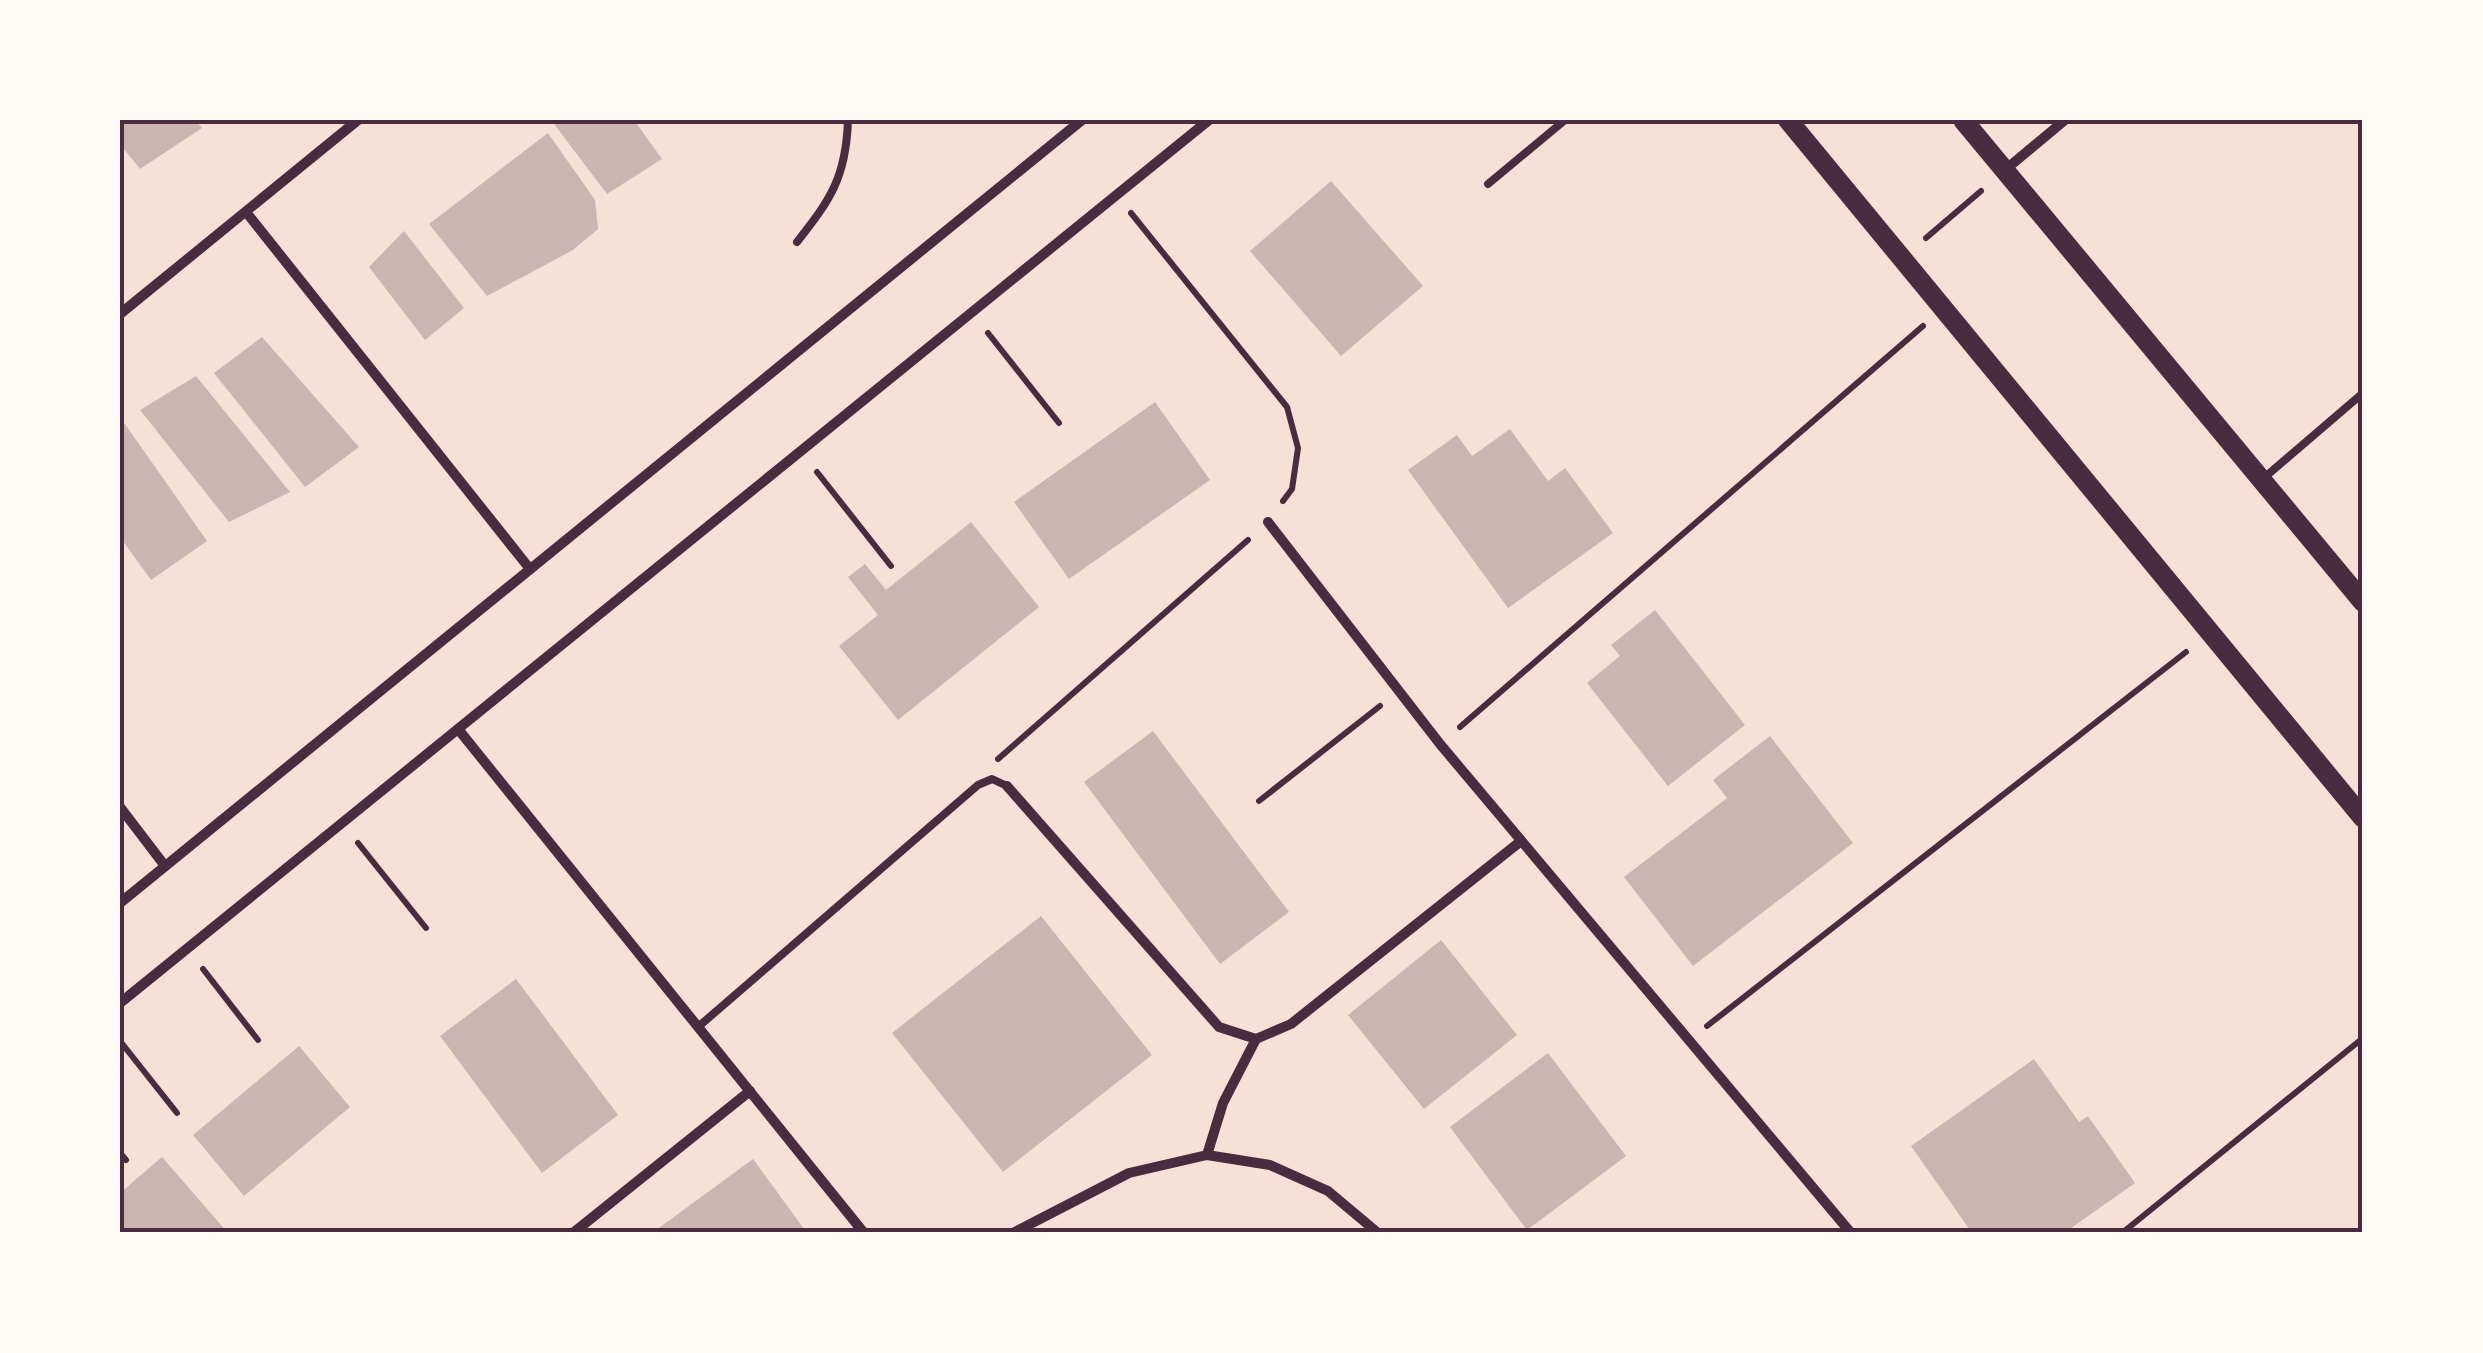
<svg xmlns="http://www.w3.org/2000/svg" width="2483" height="1353" font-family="'Source Serif 4',serif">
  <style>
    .building { fill: #ccb4b1 }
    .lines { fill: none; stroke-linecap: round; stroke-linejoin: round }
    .path { stroke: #4a2c40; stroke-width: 6 }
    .service { stroke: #4a2c40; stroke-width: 8 }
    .minor { stroke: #4a2c40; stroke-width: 10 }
    .secondary { stroke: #4a2c40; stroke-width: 20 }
    .neatline { fill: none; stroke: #4a2c40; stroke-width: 4 }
  </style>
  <rect width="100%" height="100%" fill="#f7e1d7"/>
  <g class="building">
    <path d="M 120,120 L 195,120 L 202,128 L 140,169 L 120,144 Z"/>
    <path d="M 559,120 L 634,120 L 662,159 L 607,194 L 554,124 Z"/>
    <path d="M 548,133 L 595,200 L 598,229 L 573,250 L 487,296 L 429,224 Z"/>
    <path d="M 1331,181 L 1423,286 L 1341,356 L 1250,251 Z"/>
    <path d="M 404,231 L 464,308 L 425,340 L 369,267 Z"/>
    <path d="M 262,337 L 359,447 L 305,487 L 214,373 Z"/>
    <path d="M 196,376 L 290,492 L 229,522 L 140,410 Z"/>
    <path d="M 1155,402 L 1210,480 L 1069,579 L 1014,502 Z"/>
    <path d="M 120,417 L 207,541 L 151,580 L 120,537 Z"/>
    <path d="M 1510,429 L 1548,481 L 1565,468 L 1613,533 L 1508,608 L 1408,470 L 1457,435 L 1472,456 Z"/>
    <path d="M 971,522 L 1039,607 L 898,720 L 839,646 L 878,615 L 848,577 L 865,564 L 886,590 Z"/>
    <path d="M 1655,610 L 1745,725 L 1668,786 L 1587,683 L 1620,656 L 1611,645 Z"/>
    <path d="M 1153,731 L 1289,912 L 1220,964 L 1084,782 Z"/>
    <path d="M 1770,736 L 1853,843 L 1693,966 L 1624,877 L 1727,798 L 1713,780 Z"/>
    <path d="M 1041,916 L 1152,1055 L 1003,1172 L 892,1033 Z"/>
    <path d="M 1441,940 L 1517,1035 L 1424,1109 L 1348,1015 Z"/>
    <path d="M 516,979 L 618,1115 L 542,1173 L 440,1036 Z"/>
    <path d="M 299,1046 L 350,1107 L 244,1196 L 193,1135 Z"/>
    <path d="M 1548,1053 L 1626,1156 L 1527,1230 L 1450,1127 Z"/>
    <path d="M 2034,1059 L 2079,1122 L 2088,1116 L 2135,1183 L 2064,1233 L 1972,1233 L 1911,1146 Z"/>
    <path d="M 162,1157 L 228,1233 L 120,1233 L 120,1193 Z"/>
    <path d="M 753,1159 L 807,1233 L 652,1233 Z"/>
  </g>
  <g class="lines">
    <g class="path">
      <path d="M 1131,213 L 1287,407 L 1298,448 L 1292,489 L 1283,501"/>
      <path d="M 1926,238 L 1981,191"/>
      <path d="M 988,333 L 1059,423"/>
      <path d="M 817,472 L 891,566"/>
      <path d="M 1460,727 L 1923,326"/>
      <path d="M 998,759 L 1248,540"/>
      <path d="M 1259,801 L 1380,706"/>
      <path d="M 358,843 L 426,928"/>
      <path d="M 203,969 L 258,1040"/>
      <path d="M 1707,1026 L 2186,652"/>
      <path d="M 120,1041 L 177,1113"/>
      <path d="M 120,1153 L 126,1160"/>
      <path d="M 2122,1233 L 2363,1038"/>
    </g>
    <g class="service">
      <path d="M 1488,184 L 1565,120"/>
      <path d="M 797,242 C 831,199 846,177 848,120"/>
      <path d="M 2265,477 L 2363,393"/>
      <path d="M 698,1027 L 978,785 L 992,779 L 1007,786"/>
    </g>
    <g class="minor">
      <path d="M 2005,170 L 2065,120"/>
      <path d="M 246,212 L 530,569"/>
      <path d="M 120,314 L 358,120"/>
      <path d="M 1268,522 L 1440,744 L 1851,1233"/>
      <path d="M 458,729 L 864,1233"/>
      <path d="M 1007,786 L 1219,1027 L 1256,1039"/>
      <path d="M 120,807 L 165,866"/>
      <path d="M 120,903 L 1082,120"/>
      <path d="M 120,1003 L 1209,120"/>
      <path d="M 1207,1155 L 1223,1103 L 1256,1039 L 1291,1024 L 1521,841"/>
      <path d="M 573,1233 L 750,1091"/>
      <path d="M 1013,1233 L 1129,1173 L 1207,1155 L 1270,1165 L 1328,1191 L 1378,1233"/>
    </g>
    <g class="secondary">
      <path d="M 1788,120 L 2363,818"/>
      <path d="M 1963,120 L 2363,602"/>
    </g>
  </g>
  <rect width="2483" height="1353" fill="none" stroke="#fffaf5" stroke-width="245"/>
  <rect x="122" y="122" width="2238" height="1108" class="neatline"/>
</svg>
